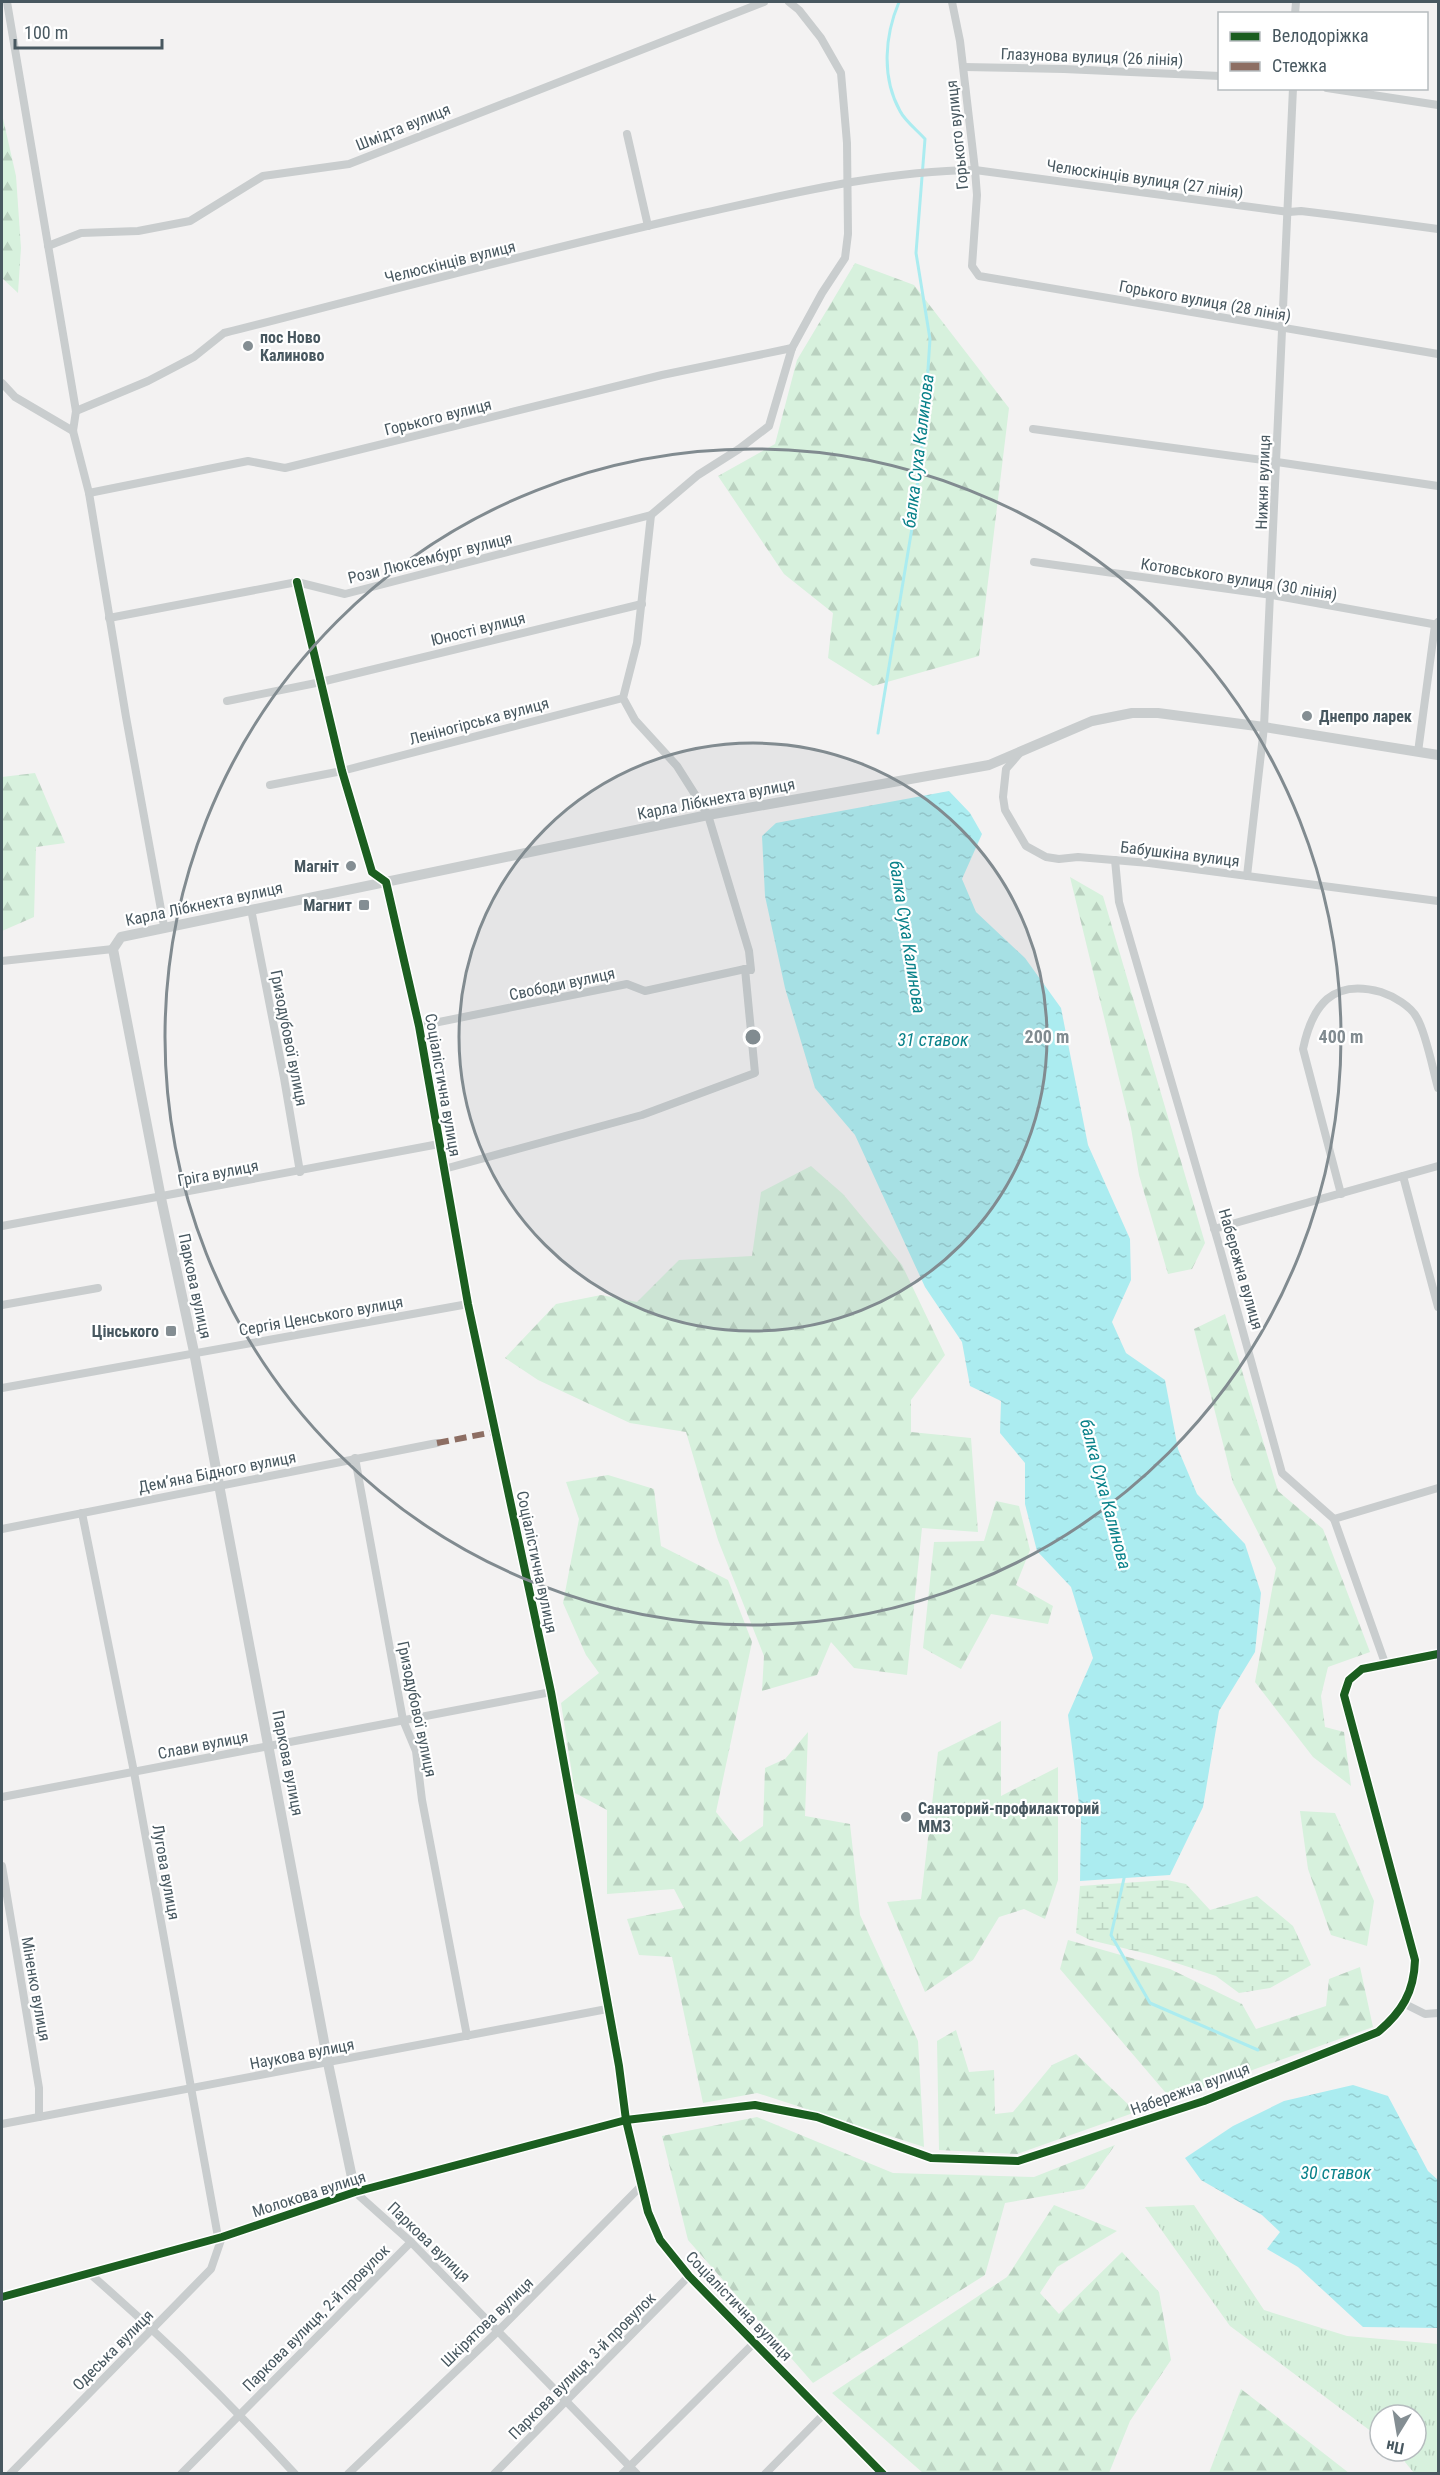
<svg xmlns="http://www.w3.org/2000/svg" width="1440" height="2475" font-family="'Roboto Condensed',sans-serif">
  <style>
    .grass { fill: url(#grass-tufts) }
    .forest { fill: url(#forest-firs) }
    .wetland { fill: url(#wetland-marsh) }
    .water { fill: url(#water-ripples) }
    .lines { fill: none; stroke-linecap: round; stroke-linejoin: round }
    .stream { stroke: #abecf0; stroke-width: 3 }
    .minor { stroke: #c9cdce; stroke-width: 8 }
    .tertiary { stroke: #c9cdce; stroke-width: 10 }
    .quiet { stroke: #8d6e63; stroke-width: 6; stroke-dasharray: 12 6; stroke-linecap: butt }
    .cycleway-casing { stroke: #fff; stroke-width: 11 }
    .cycleway { stroke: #1b5e20; stroke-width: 8 }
    .ring { fill: none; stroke: #818b90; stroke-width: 3 }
    .poi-dot { fill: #848e93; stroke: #fff; stroke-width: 2 }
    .labels { text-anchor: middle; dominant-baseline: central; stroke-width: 4.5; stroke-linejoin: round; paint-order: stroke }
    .street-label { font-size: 16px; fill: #485860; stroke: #fff }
    .poi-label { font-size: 16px; font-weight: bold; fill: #485860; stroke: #fff; text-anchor: start }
    .water-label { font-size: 18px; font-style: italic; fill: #0a828a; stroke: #fff }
    .centre { fill: #818b90; stroke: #fff; stroke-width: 3 }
    .ring-label { font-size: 18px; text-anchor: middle; font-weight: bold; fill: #818b90; stroke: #fff; stroke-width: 4.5; stroke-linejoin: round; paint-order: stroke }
  </style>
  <defs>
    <pattern id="grass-tufts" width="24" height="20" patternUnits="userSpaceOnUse" patternTransform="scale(1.5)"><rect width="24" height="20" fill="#d7f1dd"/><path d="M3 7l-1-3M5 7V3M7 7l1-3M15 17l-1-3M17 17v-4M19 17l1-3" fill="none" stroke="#bad1c0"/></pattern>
    <pattern id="forest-firs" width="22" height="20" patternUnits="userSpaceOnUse" patternTransform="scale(1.5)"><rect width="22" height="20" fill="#d7f1dd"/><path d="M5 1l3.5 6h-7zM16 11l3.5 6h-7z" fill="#bad1c0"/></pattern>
    <pattern id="wetland-marsh" width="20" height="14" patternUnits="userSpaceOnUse" patternTransform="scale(1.5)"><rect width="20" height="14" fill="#d7f1dd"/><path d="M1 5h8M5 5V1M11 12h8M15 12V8" fill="none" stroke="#bad1c0"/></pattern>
    <pattern id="water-ripples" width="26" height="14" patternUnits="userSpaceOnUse" patternTransform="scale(1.5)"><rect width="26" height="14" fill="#abecf0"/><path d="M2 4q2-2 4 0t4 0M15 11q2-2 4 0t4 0" fill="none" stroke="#95ccd0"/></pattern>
  </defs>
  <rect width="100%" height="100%" fill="#f3f2f2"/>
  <path class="grass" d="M 1194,2205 L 1264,2310 L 1347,2336 L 1438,2344 L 1438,2473 L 1414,2473 L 1396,2451 L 1416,2451 L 1416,2415 L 1380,2415 L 1380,2438 L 1230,2326 L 1145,2207 Z"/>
  <g class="forest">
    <path d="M 2,114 L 16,176 L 21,248 L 18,293 L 2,278 Z"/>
    <path d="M 855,263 L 914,285 L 1009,408 L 979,656 L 873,686 L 828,658 L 833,613 L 784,574 L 718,476 L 775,444 L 797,360 Z"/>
    <path d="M 35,773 L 65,843 L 36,847 L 34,917 L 2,931 L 2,777 Z"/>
    <path d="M 1070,877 L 1103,896 L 1205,1243 L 1192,1269 L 1168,1274 L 1139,1175 L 1131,1128 Z"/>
    <path d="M 811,1166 L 843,1194 L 902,1265 L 945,1355 L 911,1400 L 911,1432 L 971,1438 L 978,1532 L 922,1528 L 907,1675 L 854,1668 L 831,1642 L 817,1675 L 762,1691 L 764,1656 L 718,1540 L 686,1432 L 630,1423 L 538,1380 L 505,1358 L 556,1304 L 601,1295 L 637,1302 L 679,1260 L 752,1256 L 761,1192 Z"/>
    <path d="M 1225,1314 L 1278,1491 L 1323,1529 L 1370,1652 L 1328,1667 L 1321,1696 L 1325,1727 L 1344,1732 L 1351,1786 L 1313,1757 L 1255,1682 L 1276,1568 L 1233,1483 L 1194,1329 Z"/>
    <path d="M 608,1475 L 654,1489 L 661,1546 L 728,1580 L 752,1642 L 716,1812 L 740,1842 L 763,1826 L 765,1768 L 785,1759 L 808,1732 L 805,1816 L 850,1824 L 860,1915 L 918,2041 L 924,2147 L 757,2093 L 703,2103 L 672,1957 L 639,1955 L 627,1919 L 684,1908 L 674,1889 L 607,1894 L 607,1810 L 575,1793 L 561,1703 L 599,1673 L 586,1655 L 563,1603 L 579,1519 L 566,1482 Z"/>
    <path d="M 996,1501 L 1019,1506 L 1030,1550 L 1016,1585 L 1053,1606 L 1048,1624 L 991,1614 L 961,1669 L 923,1648 L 934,1542 L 984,1541 Z"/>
    <path d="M 1001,1721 L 1001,1796 L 1058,1767 L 1058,1880 L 1045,1919 L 1024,1909 L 999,1917 L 973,1960 L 925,1992 L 887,1902 L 921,1899 L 938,1752 Z"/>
    <path d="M 1300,1811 L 1335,1813 L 1374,1901 L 1367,1946 L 1331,1935 L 1308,1869 Z"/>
    <path d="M 1068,1940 L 1170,1969 L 1242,2004 L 1256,2029 L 1326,2006 L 1329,1979 L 1360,1967 L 1373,2027 L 1171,2099 L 1060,1969 Z"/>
    <path d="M 956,2030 L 969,2072 L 994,2070 L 995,2114 L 1013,2112 L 1052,2065 L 1076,2054 L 1136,2112 L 1017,2154 L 939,2150 L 937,2041 Z"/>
    <path d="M 757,2117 L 893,2173 L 1034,2177 L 1115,2145 L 1084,2189 L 1005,2203 L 985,2275 L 813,2383 L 688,2240 L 662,2136 Z"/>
    <path d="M 1054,2205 L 1117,2231 L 1057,2267 L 1040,2293 L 1059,2314 L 1122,2252 L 1159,2292 L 1171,2360 L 1130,2421 L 1109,2473 L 923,2473 L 832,2393 L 1007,2277 Z"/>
    <path d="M 1241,2389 L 1349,2473 L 1209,2473 Z"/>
  </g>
  <path class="wetland" d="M 1167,1880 L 1186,1884 L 1210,1910 L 1257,1896 L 1293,1926 L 1311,1965 L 1270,1988 L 1239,1993 L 1216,1976 L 1152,1955 L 1090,1940 L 1076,1933 L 1080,1886 Z"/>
  <g class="water">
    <path d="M 949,791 L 970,813 L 982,834 L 962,879 L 976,912 L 1025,958 L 1061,1008 L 1088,1145 L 1130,1239 L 1131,1280 L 1112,1322 L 1126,1353 L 1165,1380 L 1178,1449 L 1197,1494 L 1245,1544 L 1261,1593 L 1255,1652 L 1219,1711 L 1203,1807 L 1170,1875 L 1080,1881 L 1081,1820 L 1068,1715 L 1093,1658 L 1071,1587 L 1037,1551 L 1025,1504 L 1025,1463 L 1000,1433 L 1001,1401 L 970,1386 L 962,1342 L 925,1287 L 855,1135 L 815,1088 L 785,988 L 765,896 L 762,836 L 776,823 Z"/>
    <path d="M 1353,2085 L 1388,2096 L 1428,2171 L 1438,2180 L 1438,2328 L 1363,2327 L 1298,2267 L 1267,2249 L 1280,2232 L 1262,2215 L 1201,2180 L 1185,2158 L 1233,2126 L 1284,2101 Z"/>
  </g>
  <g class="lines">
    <g class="stream">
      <path d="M 878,733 L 912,528 L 924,430 L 930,339 L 916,253 L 925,139 C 917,130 905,121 900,111 C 881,77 885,35 899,2"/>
      <path d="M 1125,1874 L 1111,1935 L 1150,2003 L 1258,2050"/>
    </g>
    <g class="minor">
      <path d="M 7,2 L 76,411 L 73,431 L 89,493 L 126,717 L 164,926"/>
      <path d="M 952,2 L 960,41 L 975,170 L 977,195 L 972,266 L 979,276 L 1438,354"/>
      <path d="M 1295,14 L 1296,2"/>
      <path d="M 964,67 L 1064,69 L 1220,76"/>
      <path d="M 1327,88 L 1438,105"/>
      <path d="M 627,134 L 648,226"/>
      <path d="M 48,246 L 81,233 L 138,231 L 190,221 L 263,176 L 349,164 L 764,2"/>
      <path d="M 2,383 L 15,397 L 73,431"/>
      <path d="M 76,411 L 148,381 L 194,357 L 224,333 C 382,293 539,250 699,214 C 790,194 881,171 975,170 L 1289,212 L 1301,211 L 1334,215 L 1438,229"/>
      <path d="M 1033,429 L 1277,462 L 1438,486"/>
      <path d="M 89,493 L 248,461 L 285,468 L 662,375 L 792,348"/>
      <path d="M 1034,562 L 1272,595 L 1438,625"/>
      <path d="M 297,582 L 342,771 L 372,872 L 386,882 L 419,1026 L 468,1304 L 551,1692 L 619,2066 L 626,2120 L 648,2212 L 660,2240 L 689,2276 L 883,2474"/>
      <path d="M 109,618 L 297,582 L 345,594 L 651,515"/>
      <path d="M 227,701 L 321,682 L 642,604"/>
      <path d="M 1418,752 L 1435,625 L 1438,622"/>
      <path d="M 1019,754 L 1006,769 L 1003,797 L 1005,810 L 1026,846 L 1046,857 L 1059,859 L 1078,857 L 1149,863 L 1438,901"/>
      <path d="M 270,785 L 342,771 L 623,698"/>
      <path d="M 1115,860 L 1119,902 L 1219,1245 L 1282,1473 L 1334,1519 L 1385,1663"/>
      <path d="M 1247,876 L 1264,727 L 1293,88"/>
      <path d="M 251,909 L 284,1078 L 300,1172"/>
      <path d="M 2,961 L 113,949"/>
      <path d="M 419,1026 L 627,984 L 645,991 L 745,969"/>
      <path d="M 444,1169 L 642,1115 L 755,1073 L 745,969 L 751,970 L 749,951 L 708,815 L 677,766 L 635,720 L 623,698 L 637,643 L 651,515 L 698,475 L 739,449 L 769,426 L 792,348 L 822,293 L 845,258 L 848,234 L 847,143 L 841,73 L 821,38 L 799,10 L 789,2"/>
      <path d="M 1403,1176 L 1438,1307"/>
      <path d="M 1341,1194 L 1303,1049 C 1312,1006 1332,978 1381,992 C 1393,996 1411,1006 1417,1018 C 1426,1033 1433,1070 1438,1088"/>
      <path d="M 2,1226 L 439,1144"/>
      <path d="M 1214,1229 L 1438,1166"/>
      <path d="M 2,1305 L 98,1288"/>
      <path d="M 2,1388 L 468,1304"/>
      <path d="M 355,1458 L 403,1720 L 416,1751 L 422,1800 L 467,2036"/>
      <path d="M 82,1513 L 134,1772 L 218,2237"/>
      <path d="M 1334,1519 L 1438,1488"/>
      <path d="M 2,1529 L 437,1443"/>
      <path d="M 2,1797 L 551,1692"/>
      <path d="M 2,1866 L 39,2088 L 39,2117"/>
      <path d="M 1405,2004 L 1425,2014 L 1438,2013"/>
      <path d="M 2,2124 L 607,2009"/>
      <path d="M 355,2192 L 411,2242 L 637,2474"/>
      <path d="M 89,2273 C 162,2336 230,2403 295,2474"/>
      <path d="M 10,2474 L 211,2269 L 222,2237"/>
      <path d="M 181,2474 L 411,2242"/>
      <path d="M 348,2474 L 498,2331 L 641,2186"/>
      <path d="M 494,2474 L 689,2276"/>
      <path d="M 622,2474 L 755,2342"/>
      <path d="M 765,2474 L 824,2414"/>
    </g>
    <g class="tertiary">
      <path d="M 355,2192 L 328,2063 L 194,1352 L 161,1198 L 113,949 L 121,937 L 708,815 L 989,765 L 1092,721 L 1132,713 L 1158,713 L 1264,727 L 1438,755"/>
      <path d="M 2,2297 L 222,2237 L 355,2192 L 626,2120 L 755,2105 L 817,2117 L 931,2158 L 1018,2161 L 1204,2101 L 1378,2032 C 1402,2012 1414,1992 1415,1960 L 1344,1695 L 1349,1680 L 1362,1669 L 1438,1654"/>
    </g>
    <path class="quiet" d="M 437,1443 L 494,1432"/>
    <g class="cycleway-casing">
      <g id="cycleway">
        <path d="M 297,582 L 342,771 L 372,872 L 386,882 L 419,1026 L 468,1304 L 551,1692 L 619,2066 L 626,2120 L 648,2212 L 660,2240 L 689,2276 L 883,2474"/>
        <path d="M 2,2297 L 222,2237 L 355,2192 L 626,2120 L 755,2105 L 817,2117 L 931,2158 L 1018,2161 L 1204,2101 L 1378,2032 C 1402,2012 1414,1992 1415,1960 L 1344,1695 L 1349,1680 L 1362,1669 L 1438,1654"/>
      </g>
    </g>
    <use href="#cycleway" class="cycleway"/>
  </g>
  <circle cx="753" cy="1037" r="294" fill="#818b90" fill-opacity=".12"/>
  <g class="ring">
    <circle cx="753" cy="1037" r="294"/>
    <circle cx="753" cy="1037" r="588"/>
  </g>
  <g class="poi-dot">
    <circle cx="248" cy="346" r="6"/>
    <circle cx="1307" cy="716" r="6"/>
    <circle cx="351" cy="866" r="6"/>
    <rect x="358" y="899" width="12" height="12" rx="3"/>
    <rect x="165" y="1325" width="12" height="12" rx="3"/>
    <circle cx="906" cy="1817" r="6"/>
  </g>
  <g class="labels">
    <g class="street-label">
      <text transform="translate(1092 57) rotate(2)">Глазунова вулиця (26 лiнiя)</text>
      <text transform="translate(403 127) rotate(-22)">Шмідта вулиця</text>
      <text transform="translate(957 135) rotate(-96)">Горького вулиця</text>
      <text transform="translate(1145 179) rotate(8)">Челюскінців вулиця (27 лiнiя)</text>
      <text transform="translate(450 262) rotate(-14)">Челюскінців вулиця</text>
      <text transform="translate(1205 301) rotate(10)">Горького вулиця (28 лiнiя)</text>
      <text transform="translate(438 417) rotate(-14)">Горького вулиця</text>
      <text transform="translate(1263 482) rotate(-88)">Нижня вулиця</text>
      <text transform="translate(430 558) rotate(-14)">Рози Люксембург вулиця</text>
      <text transform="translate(1239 579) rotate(9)">Котовського вулиця (30 лiнiя)</text>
      <text transform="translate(478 629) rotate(-14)">Юності вулиця</text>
      <text transform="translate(479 721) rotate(-15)">Леніногірська вулиця</text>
      <text transform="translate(716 799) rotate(-11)">Карла Лібкнехта вулиця</text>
      <text transform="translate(1180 854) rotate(7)">Бабушкіна вулиця</text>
      <text transform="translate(204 904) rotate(-12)">Карла Лібкнехта вулиця</text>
      <text transform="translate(562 984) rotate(-12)">Свободи вулиця</text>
      <text transform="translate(289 1038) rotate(79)">Гризодубової вулиця</text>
      <text transform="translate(443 1085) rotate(80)">Соціалістична вулиця</text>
      <text transform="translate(218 1173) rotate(-11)">Гріга вулиця</text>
      <text transform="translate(1241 1269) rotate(74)">Набережна вулиця</text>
      <text transform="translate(195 1286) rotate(78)">Паркова вулиця</text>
      <text transform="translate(321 1316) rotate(-10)">Сергія Ценського вулиця</text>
      <text transform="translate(217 1472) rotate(-11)">Дем’яна Бідного вулиця</text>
      <text transform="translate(537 1562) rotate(78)">Соціалістична вулиця</text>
      <text transform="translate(417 1709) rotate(78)">Гризодубової вулиця</text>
      <text transform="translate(203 1745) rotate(-11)">Слави вулиця</text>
      <text transform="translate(288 1763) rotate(79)">Паркова вулиця</text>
      <text transform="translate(166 1872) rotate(80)">Лугова вулиця</text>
      <text transform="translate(36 1989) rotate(80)">Міненко вулиця</text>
      <text transform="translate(302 2054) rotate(-11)">Наукова вулиця</text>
      <text transform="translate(1190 2089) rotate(-20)">Набережна вулиця</text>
      <text transform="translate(309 2194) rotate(-18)">Молокова вулиця</text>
      <text transform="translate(429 2242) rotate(44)">Паркова вулиця</text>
      <text transform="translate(739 2306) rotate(46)">Соціалістична вулиця</text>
      <text transform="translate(316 2318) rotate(-45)">Паркова вулиця, 2-й провулок</text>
      <text transform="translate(487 2322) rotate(-44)">Шкірятова вулиця</text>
      <text transform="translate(113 2350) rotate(-45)">Одеська вулиця</text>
      <text transform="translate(582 2366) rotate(-45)">Паркова вулиця, 3-й провулок</text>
    </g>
    <g class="poi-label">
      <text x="260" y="337">пос Ново<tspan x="260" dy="18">Калиново</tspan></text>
      <text x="1319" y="716">Днепро ларек</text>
      <text x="339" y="866" text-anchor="end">Магніт</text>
      <text x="352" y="905" text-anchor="end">Магнит</text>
      <text x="159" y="1331" text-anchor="end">Цінського</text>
      <text x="918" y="1808">Санаторий-профилакторий<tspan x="918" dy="18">ММЗ</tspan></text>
    </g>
    <g class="water-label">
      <text transform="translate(918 451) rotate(-83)">балка Суха Калинова</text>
      <text transform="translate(908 937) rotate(81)">балка Суха Калинова</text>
      <text x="933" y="1039">31 ставок</text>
      <text transform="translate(1106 1494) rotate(75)">балка Суха Калинова</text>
      <text x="1336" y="2172">30 ставок</text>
    </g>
  </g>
  <circle cx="753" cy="1037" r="9" class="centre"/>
  <g class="ring-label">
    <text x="1047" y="1043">200 m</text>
    <text x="1341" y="1043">400 m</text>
  </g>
  <rect width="1440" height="2475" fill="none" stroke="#485860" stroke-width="6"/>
  <rect x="1218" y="12" width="210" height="78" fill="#ffffff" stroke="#b6bcbf" stroke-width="1.5"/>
  <rect x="1230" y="32" width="30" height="9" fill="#1b5e20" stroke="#b6bcbf" stroke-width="1.5"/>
  <text x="1272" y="42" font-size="18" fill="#485860">Велодоріжка</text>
  <rect x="1230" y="62" width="30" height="9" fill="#8d6e63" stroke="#b6bcbf" stroke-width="1.5"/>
  <text x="1272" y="72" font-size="18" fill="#485860">Стежка</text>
  <g transform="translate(1398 2433) rotate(191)"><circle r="28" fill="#ffffff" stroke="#b6bcbf" stroke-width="1.5"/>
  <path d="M0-4.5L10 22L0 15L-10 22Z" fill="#848e93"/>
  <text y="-9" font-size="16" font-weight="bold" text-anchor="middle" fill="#485860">Пн</text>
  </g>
  <path d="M15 39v9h147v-9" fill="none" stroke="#485860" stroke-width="3"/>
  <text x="24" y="39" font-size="18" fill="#485860" stroke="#ffffff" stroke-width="4.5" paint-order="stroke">100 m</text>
</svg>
